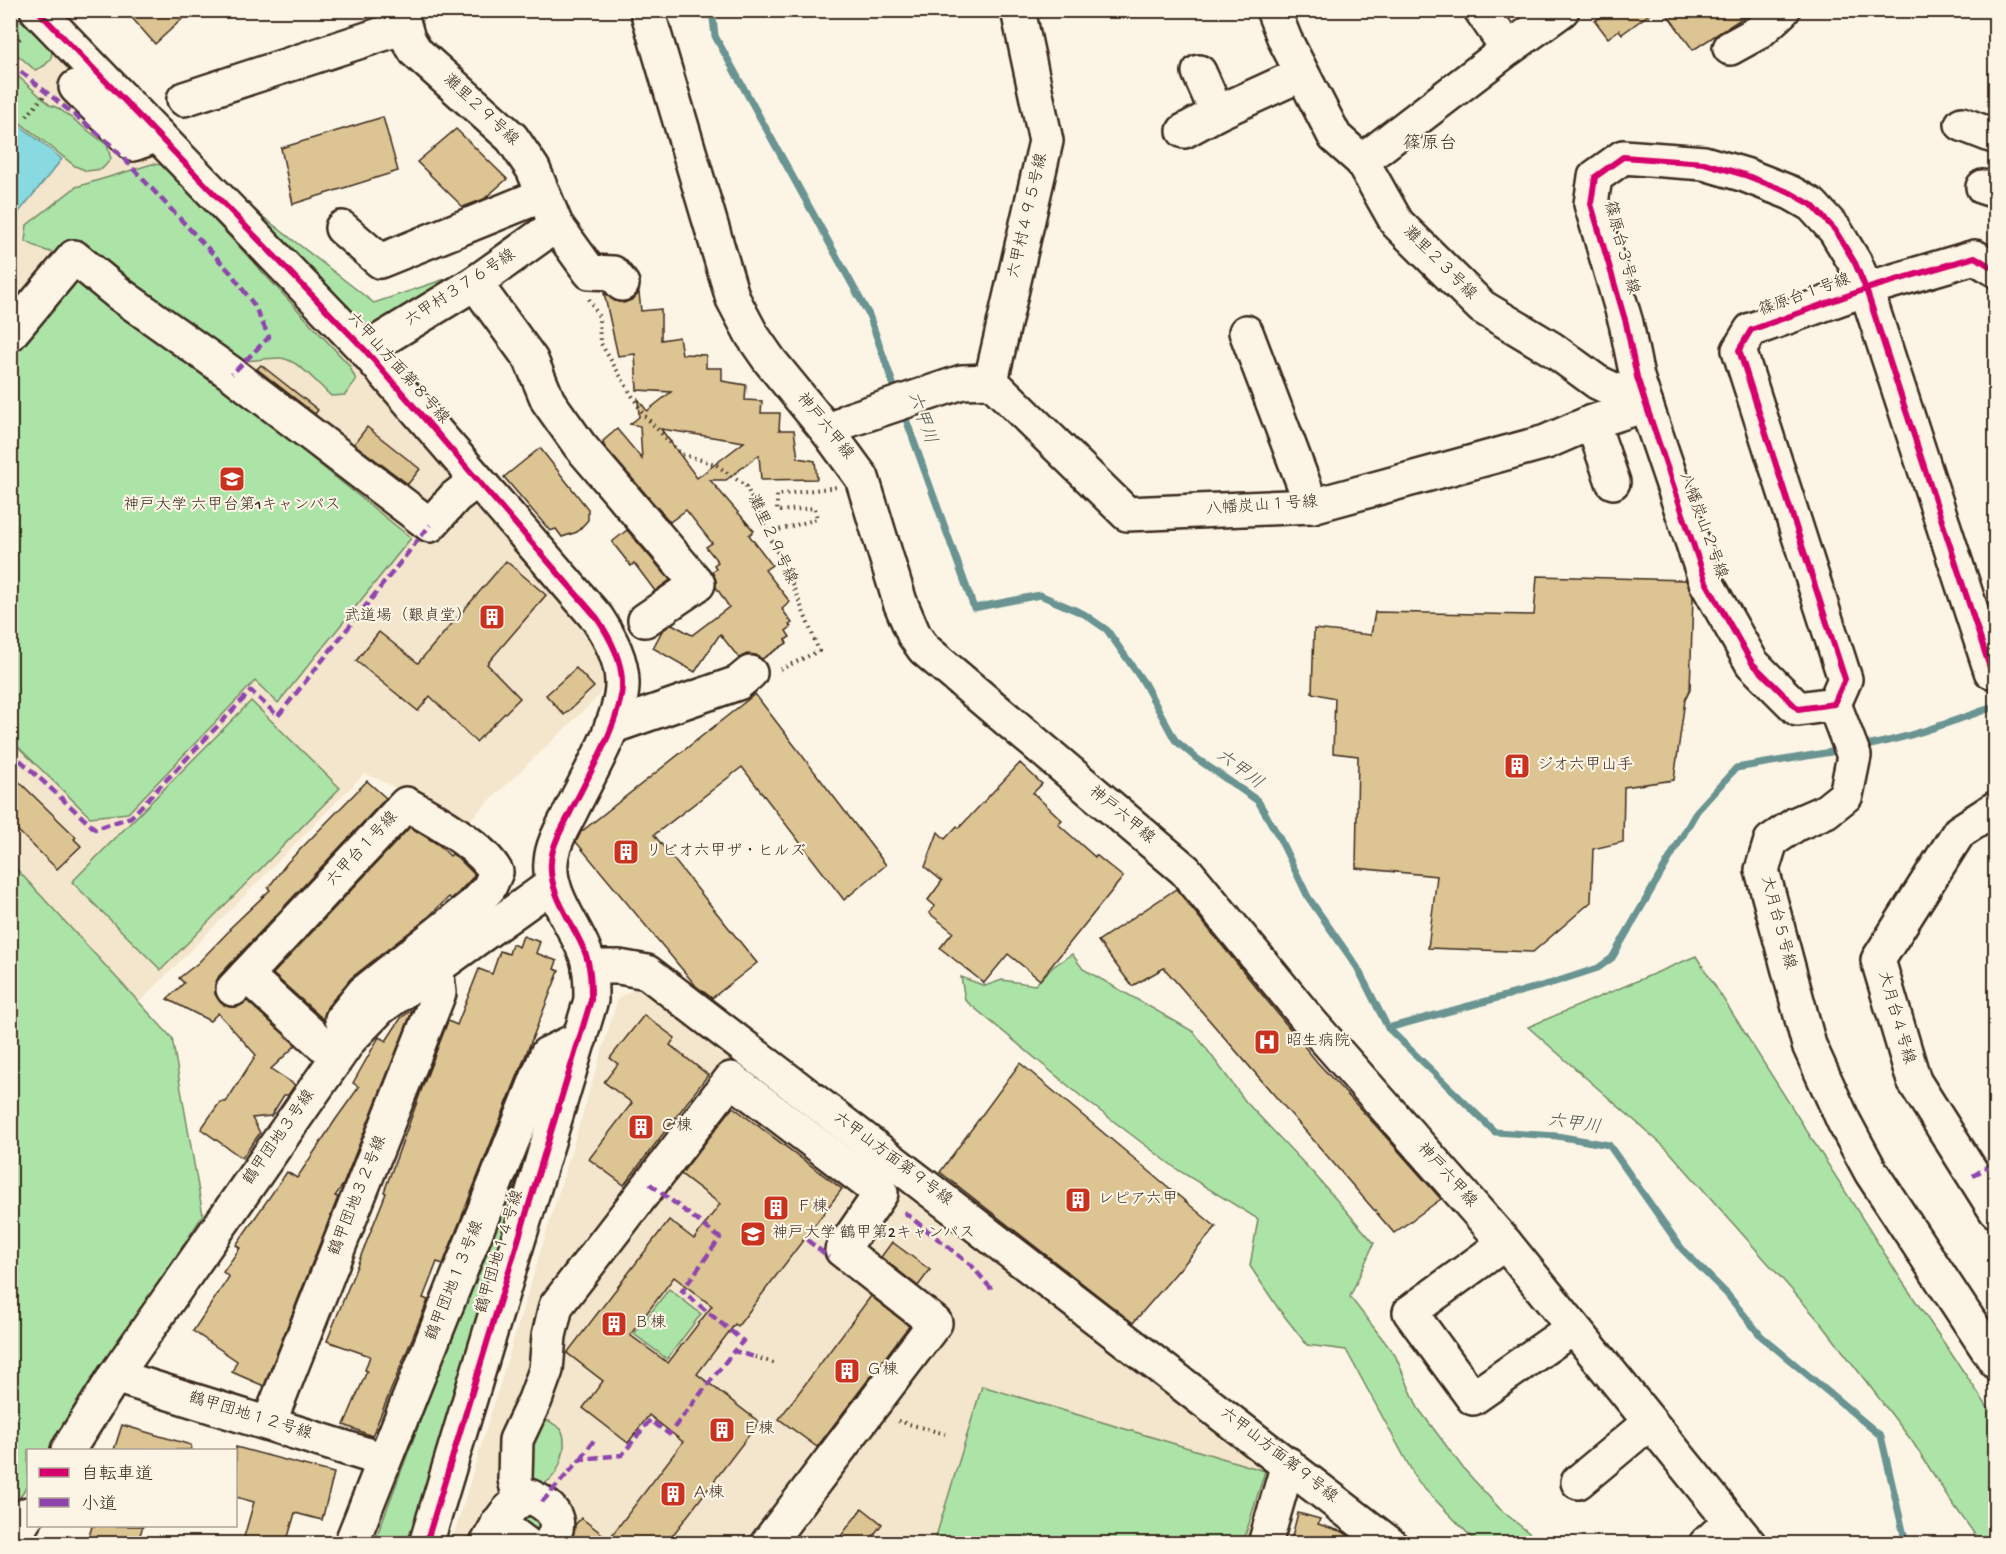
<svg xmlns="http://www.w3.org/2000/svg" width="2006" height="1554" font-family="'Gochi Hand','Klee One',sans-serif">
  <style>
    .built { fill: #f3e6cc }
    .green { fill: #ace4a8; stroke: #748763; stroke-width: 1.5 }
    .water { fill: #88dae0; stroke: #699492; stroke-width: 1.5 }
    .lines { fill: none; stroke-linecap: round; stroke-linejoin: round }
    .stream { stroke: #699492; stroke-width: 7 }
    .building { fill: #ddc493; stroke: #3b2a1e; stroke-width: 1.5; fill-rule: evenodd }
    .minor-casing { stroke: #3b2a1e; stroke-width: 38 }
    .major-casing { stroke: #3b2a1e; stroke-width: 38 }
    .path { stroke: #3b2a1e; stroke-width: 4; stroke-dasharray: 1.5 4.5; stroke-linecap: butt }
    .minor { stroke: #fcf5e5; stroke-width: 33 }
    .major { stroke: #fcf5e5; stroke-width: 33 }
    .quiet { stroke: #8e44ad; stroke-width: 4.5; stroke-dasharray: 9 4.5; stroke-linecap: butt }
    .cycleway-casing { stroke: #fcf5e5; stroke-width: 10 }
    .cycleway { stroke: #d6006c; stroke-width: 6 }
    .labels { text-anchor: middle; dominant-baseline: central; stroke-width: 4.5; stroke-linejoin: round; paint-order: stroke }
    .street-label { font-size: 16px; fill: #3b2a1e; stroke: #fcf5e5 }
    .poi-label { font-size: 16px; fill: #3b2a1e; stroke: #fcf5e5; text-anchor: start }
    .neighbourhood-label { font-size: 18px; fill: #3b2a1e; stroke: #fcf5e5 }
    .water-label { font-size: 18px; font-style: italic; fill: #4e564e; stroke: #fcf5e5 }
  </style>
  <rect width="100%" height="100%" fill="#fcf5e5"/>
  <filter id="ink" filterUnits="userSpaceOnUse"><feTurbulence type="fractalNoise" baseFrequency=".0167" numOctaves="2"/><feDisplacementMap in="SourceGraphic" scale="12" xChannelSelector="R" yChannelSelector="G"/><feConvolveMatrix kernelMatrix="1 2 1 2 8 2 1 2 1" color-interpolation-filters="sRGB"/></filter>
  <g filter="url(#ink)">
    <g class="built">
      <path d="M 12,10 L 349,358 L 558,600 L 593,646 L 602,667 L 603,683 L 599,696 L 460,829 L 406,793 L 365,773 L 140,1002 L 11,863 Z"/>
      <path d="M 638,987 L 1270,1471 L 1254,1543 L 451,1544 L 618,998 Z"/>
    </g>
    <g class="green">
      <path d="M 10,11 L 52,50 L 51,59 L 44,66 L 35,70 L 11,49 Z"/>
      <path d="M 10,69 L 50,105 L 58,108 L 107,145 L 111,159 L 102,169 L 87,171 L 75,166 L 18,121 L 11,128 Z"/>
      <path d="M 152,164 L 163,165 L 349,365 L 356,380 L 345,395 L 331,396 C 318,384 297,358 279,358 C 262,358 248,363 231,360 L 94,250 C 83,249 72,253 61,253 C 48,254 36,246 25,241 L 27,225 L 76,187 Z"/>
      <path d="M 253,209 L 374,303 L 466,272 L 368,327 Z"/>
      <path d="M 82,273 L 411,538 L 278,703 L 255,681 L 128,813 L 90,817 L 11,740 L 10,347 Z"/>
      <path d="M 251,701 L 340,788 L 161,970 L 72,882 Z"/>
      <path d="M 11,863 L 172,1038 L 203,1215 L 50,1450 L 28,1450 L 28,1484 L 11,1512 Z"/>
      <path d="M 1072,954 L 1083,969 L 1194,1032 L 1246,1102 L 1315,1175 L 1374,1243 L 1350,1297 L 1395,1355 L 1418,1408 L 1463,1468 L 1500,1509 L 1541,1543 L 1477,1543 L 1418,1482 L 1346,1350 L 1307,1345 L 1278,1308 L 1250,1266 L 1258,1219 L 1178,1170 L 1083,1098 L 965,1000 L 961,977 L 985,986 L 1002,980 L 1035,985 L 1054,966 Z"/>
      <path d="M 1696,956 L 1902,1281 L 1995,1418 L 1995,1543 L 1981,1543 L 1948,1497 L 1912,1441 L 1821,1323 L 1668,1150 L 1528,1027 Z"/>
      <path d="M 551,1076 L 413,1543 L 374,1543 Z"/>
      <path d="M 669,1289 L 701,1314 L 667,1359 L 634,1334 Z"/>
      <path d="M 982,1386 L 1265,1471 L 1243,1543 L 934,1543 Z"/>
      <path d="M 541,1419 L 549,1421 L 561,1429 C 569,1445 560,1478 541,1485 L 526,1473 L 522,1464 Z"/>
      <path d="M 538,1511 L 544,1536 L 512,1526 L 521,1512 Z"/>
    </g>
    <path class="water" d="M 17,123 L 62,159 L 11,222 L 11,131 Z"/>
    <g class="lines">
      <g class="stream">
        <path d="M 712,10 L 715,36 L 869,315 L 897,395"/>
        <path d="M 903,411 L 974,608 L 1040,595 L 1084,614 L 1107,630 L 1144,683 L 1175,740 L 1196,758 L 1258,801 L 1279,837 L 1308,897 L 1357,967 L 1388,1028 L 1495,1132 L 1557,1136 L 1609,1145 L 1682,1249 L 1727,1294 L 1761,1336 L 1881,1436 L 1906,1544"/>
        <path d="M 1860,747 C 1906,739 1951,722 1996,706"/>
        <path d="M 1388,1028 L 1549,984 L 1598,968 L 1612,958 L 1697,811 L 1736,768 L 1843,750"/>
      </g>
    </g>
    <g class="building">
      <path d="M 125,10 L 192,10 L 155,44 Z"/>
      <path d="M 1604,10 L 1655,10 L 1622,34 L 1619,30 L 1608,38 L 1595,21 L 1606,13 Z"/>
      <path d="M 1664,10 L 1755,10 L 1693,50 Z"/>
      <path d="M 383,117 L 398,171 L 293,204 L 281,148 Z"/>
      <path d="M 456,129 L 507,179 L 484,199 L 463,207 L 417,162 Z"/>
      <path d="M 604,293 L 615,301 L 624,303 L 633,299 L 639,293 L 641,311 L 661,309 L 661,340 L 679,337 L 682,354 L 706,355 L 706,368 L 722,368 L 722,381 L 746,385 L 745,400 L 762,401 L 761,413 L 780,413 L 779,430 L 794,430 L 798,458 L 815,461 L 817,479 L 761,480 L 759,455 L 726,480 L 710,480 L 754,531 L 749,535 L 772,565 L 765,570 L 790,602 L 782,609 L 792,623 L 789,625 L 791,627 L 786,631 L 790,637 L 785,640 L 787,643 L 762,659 L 756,655 L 747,654 L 739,658 L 720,634 L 695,672 L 653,648 L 662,631 L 672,624 L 692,635 L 729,607 L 716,587 L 716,581 L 712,572 L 716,569 L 714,565 L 718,562 L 706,547 L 712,543 L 686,510 L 670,522 L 604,446 L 603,441 L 617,429 L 642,459 L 640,426 L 630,424 L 639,417 L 638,399 L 647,411 L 671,392 L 637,390 L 635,354 L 618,356 ZM 661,429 L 744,442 L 697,478 Z"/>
      <path d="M 261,365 L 318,410 L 315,414 L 257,369 Z"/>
      <path d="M 367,427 L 420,469 L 408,484 L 354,444 Z"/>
      <path d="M 540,448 L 588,509 L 588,520 L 577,532 L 562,537 L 556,529 L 550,531 L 504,477 Z"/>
      <path d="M 627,530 L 670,580 L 655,591 L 634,563 L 631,566 L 612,542 Z"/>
      <path d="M 506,561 L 546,595 L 487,664 L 520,698 L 476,742 L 430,696 L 418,711 L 356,661 L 379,632 L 418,663 Z"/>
      <path d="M 1537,576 L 1686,580 L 1693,597 L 1690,690 L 1685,700 L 1674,780 L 1624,787 L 1623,842 L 1593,849 L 1591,902 L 1533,952 L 1428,948 L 1437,876 L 1356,868 L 1358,756 L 1333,753 L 1335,698 L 1312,693 L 1314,629 L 1371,635 L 1375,612 L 1534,615 Z"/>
      <path d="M 576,668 L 594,687 L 564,715 L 546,695 Z"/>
      <path d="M 755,694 L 886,865 L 844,900 L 742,767 L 654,835 L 757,963 L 712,998 L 696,986 L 576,842 L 581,832 Z"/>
      <path d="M 1020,763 L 1042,784 L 1033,793 L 1062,820 L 1058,824 L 1095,857 L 1096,855 L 1123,877 L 1040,980 L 1008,954 L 984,983 L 940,948 L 953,932 L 929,913 L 935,906 L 928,900 L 942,881 L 925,867 L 938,832 L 945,839 L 957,826 L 959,828 Z"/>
      <path d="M 10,773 L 76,837 L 74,839 L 81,846 L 57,869 L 10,823 Z"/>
      <path d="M 367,781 L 386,798 L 219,976 L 215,984 L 215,994 L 221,1003 L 229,1007 L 238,1007 L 247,1001 L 296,1045 L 271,1069 L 295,1085 L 288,1095 L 284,1095 L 271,1116 L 252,1118 L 260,1133 L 242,1158 L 201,1129 L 220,1102 L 226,1102 L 256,1055 L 218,1013 L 210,1021 L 167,999 L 184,983 L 179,978 L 198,963 L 230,930 L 229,929 L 270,890 L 268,888 L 287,863 Z"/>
      <path d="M 410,827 L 439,845 L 450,856 L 452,854 L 457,857 L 474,874 L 473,877 L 458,893 L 451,899 L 449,897 L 425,920 L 351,978 L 327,1007 L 323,1019 L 273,974 Z"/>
      <path d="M 1176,889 L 1317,1062 L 1378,1128 L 1441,1199 L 1394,1233 L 1164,968 L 1132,986 L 1098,941 Z"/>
      <path d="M 523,936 L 540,942 L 536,953 L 557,961 L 554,969 L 559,971 L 443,1264 L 437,1262 L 423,1298 L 428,1300 L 372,1436 L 344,1425 L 367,1371 L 365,1370 L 370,1356 L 327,1341 L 386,1193 L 384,1192 L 421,1091 L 448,1021 L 457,1025 L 479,969 L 492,974 L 500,951 L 509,954 L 512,944 L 519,947 Z"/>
      <path d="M 413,1009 L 343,1185 L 335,1196 L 338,1197 L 264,1386 L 232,1372 L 237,1361 L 193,1331 L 229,1277 L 223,1272 L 240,1248 L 236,1245 L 287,1172 L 297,1178 L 336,1119 L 359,1087 L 353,1083 L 379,1037 L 386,1041 L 401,1018 Z"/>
      <path d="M 644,1015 L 675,1038 L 670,1045 L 708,1075 L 624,1185 L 589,1159 L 632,1103 L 604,1082 L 618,1064 L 610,1058 Z"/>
      <path d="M 1020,1063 L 1216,1227 L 1133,1323 L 940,1172 Z"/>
      <path d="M 733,1107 L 842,1189 L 738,1326 L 735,1324 L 697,1374 L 759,1422 L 666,1544 L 571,1544 L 575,1525 L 581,1518 L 609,1539 L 683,1442 L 649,1415 L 628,1443 L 583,1408 L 603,1381 L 567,1353 L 669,1220 L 694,1239 L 720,1204 L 681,1174 ZM 674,1277 L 712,1306 L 668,1363 L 630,1335 Z"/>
      <path d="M 892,1242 L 930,1270 L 918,1286 L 881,1257 Z"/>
      <path d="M 871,1296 L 909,1326 L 817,1447 L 779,1419 Z"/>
      <path d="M 122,1425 L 191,1445 L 191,1450 L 114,1450 Z"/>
      <path d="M 236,1447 L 334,1473 L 322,1520 L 295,1513 L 286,1544 L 242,1544 L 254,1502 L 236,1497 Z"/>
      <path d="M 862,1508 L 882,1524 L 867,1544 L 835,1544 Z"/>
      <path d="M 1298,1513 L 1320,1519 L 1318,1524 L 1343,1532 L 1359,1544 L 1290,1544 Z"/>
      <path d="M 92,1526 L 143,1526 L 137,1544 L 87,1544 Z"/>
    </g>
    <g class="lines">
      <g class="minor-casing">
        <g id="minor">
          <path d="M 37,10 L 365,350 L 597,618 C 610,638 623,661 622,686 C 621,721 587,778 571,811 C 563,827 552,844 551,862 C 548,893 573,923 584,950 C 591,966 591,983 591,1000 L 426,1544"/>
          <path d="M 400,10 L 408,39 L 416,52 L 512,138 L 533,169 L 556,225 L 590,272 L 613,273 L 622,284"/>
          <path d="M 1273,10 L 1285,40 L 1335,137 L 1362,161 L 1397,223 L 1482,307 L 1552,349 L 1597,382 L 1646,405"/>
          <path d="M 1481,10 L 1508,49"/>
          <path d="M 1730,48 L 1759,32 L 1783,10"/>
          <path d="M 1199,72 L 1217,113 L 1302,74"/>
          <path d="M 76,87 L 133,144 L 158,135"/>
          <path d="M 184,99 L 404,27"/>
          <path d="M 1962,124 L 1996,137"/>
          <path d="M 1184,131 L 1217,113"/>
          <path d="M 1362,161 L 1508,49 L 1562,10"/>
          <path d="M 1983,187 L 1996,191"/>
          <path d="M 342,228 L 380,261 L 543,195"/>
          <path d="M 1996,270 L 1975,257 L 1866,289 L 1855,263 L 1835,230 L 1812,205 L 1791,193 L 1745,175 L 1704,163 L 1623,157 L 1595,177 L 1591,204 L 1626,323 L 1637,377 L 1646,405 L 1706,582 L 1752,663 L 1798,709 L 1834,704 L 1845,679 L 1739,350 L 1751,330 L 1866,289 L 1991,671 L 1996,670"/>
          <path d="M 475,283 L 531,360 L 548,401 L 580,446 L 698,584 L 645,620"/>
          <path d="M 1246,332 L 1312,506"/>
          <path d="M 10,334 L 74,257 L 118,293 L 232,374 L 430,525 L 455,497 L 477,480"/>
          <path d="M 365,350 L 475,283 L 556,225"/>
          <path d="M 991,381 L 1127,514 L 1312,506 L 1546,442 L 1592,422 L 1646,405"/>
          <path d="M 991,381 L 1046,141 L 1018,10"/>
          <path d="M 1592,422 L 1613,482"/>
          <path d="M 829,433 L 849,420 L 962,382 L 991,381"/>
          <path d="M 1834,704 L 1854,756 L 1846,795 L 1826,811 L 1796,824 L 1771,841 L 1762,870 L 1809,1045 L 1844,1122 L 1871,1172 L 1996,1362"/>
          <path d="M 611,727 L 738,683 L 750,673"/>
          <path d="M 1996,808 L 1959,832 L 1878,960 L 1914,1081 L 1996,1211"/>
          <path d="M 589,967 L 619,967 L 647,972 L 1390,1544"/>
          <path d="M 246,975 L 322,1044"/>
          <path d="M 233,989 L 406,804 C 434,819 481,845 496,872 L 489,888 L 471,907 L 363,993 L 342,1019"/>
          <path d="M 1505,1243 L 1410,1312 L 1473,1398 L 1573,1328"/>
          <path d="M 115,1376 L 384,1460"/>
          <path d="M 269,1423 L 439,993 L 436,967"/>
          <path d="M 68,1450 L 115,1376 L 350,1039 L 380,1008 L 553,884"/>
          <path d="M 1578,1482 L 1650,1422"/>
          <path d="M 520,1500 L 515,1479 L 516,1440 L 535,1400 L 546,1370 L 549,1336 L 556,1306 L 731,1079 L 881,1193 L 842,1250 L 935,1323 L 767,1544"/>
          <path d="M 498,1523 L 526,1544"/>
          <path d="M 10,1543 L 28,1514"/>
          <path d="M 351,1544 L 547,1054 L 580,1038"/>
          <path d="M 487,1544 C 498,1524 507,1505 529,1496 C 552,1506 566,1520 549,1544"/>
          <path d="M 1265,1544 L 1288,1464"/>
          <path d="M 1706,1544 L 1731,1521"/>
        </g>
      </g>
      <g class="major-casing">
        <path id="major" d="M 647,10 L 733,299 L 752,335 L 770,361 L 829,433 L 862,478 L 900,602 L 914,635 L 924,649 L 1185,870 L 1311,1023 L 1505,1243 L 1749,1544"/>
      </g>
      <g class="path">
        <path d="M 10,47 L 23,36"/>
        <path d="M 27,116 L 49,90"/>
        <path d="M 589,299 L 599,317 L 600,342 L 643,414 L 681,454 L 715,464 L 746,486 L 793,586 L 819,651 L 777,671"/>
        <path d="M 768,533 L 817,519 L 815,508 L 777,511 L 777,495 L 837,487"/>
        <path d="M 755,1357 L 774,1363"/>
        <path d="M 898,1421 L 945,1434"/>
      </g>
      <use href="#minor" class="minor"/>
      <use href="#major" class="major"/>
      <g class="quiet">
        <path d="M 10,63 L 107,141 L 231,273 L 254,305 L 269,337 L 232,374"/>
        <path d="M 1991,671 L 1996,684"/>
        <path d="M 10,751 L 95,829 L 131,817 L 251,691 L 278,716 L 430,525"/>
        <path d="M 1973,1176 L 1996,1161"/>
        <path d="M 650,1184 L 720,1238 L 682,1291 L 743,1341 L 734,1351"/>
        <path d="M 904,1212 L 972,1266 L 993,1291"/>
        <path d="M 807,1240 L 829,1257"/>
        <path d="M 581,1459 L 596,1437"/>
        <path d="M 542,1502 L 581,1459 L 622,1455 L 650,1420 L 669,1434 L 734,1351 L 755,1357"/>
      </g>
      <g class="cycleway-casing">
        <g id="cycleway">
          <path d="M 37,10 L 365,350 L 597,618 C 610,638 623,661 622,686 C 621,721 587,778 571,811 C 563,827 552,844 551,862 C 548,893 573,923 584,950 C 591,966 591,983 591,1000 L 426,1544"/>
          <path d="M 1996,270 L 1975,257 L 1866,289 L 1855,263 L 1835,230 L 1812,205 L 1791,193 L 1745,175 L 1704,163 L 1623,157 L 1595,177 L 1591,204 L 1626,323 L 1637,377 L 1646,405 L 1706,582 L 1752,663 L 1798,709 L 1834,704 L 1845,679 L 1739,350 L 1751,330 L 1866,289 L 1991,671 L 1996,670"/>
        </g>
      </g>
      <use href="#cycleway" class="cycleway"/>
    </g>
  </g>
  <defs>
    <g id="university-square" transform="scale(1.35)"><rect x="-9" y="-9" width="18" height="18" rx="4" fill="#c8321e" stroke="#fcf5e5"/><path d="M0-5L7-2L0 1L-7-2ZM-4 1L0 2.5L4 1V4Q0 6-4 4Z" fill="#fff"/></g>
    <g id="building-square" transform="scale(1.35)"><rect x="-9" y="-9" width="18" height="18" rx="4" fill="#c8321e" stroke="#fcf5e5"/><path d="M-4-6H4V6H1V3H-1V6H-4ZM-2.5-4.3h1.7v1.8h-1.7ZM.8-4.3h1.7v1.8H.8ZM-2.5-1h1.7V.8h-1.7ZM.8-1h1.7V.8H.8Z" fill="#fff"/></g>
    <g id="hospital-square" transform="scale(1.35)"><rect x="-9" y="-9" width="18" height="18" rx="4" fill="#c8321e" stroke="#fcf5e5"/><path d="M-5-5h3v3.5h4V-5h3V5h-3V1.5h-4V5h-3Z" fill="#fff"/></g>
  </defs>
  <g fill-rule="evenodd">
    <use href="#university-square" x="232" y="479"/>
    <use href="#building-square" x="492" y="617"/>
    <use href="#building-square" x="1517" y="766"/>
    <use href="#building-square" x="626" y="852"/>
    <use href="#hospital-square" x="1267" y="1042"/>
    <use href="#building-square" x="641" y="1127"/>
    <use href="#building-square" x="1078" y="1200"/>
    <use href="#building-square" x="776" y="1208"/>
    <use href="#university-square" x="753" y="1234"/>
    <use href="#building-square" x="614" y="1324"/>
    <use href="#building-square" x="847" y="1371"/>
    <use href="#building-square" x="722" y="1430"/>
    <use href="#building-square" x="673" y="1494"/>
  </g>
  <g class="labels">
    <g class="street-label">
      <text transform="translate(480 111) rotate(43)">灘里２９号線</text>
      <text transform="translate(1029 216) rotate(-77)">六甲村４９５号線</text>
      <text transform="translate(1620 248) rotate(75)">篠原台３号線</text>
      <text transform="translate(1439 264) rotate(45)">灘里２３号線</text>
      <text transform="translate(461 289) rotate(-33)">六甲村３７６号線</text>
      <text transform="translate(1805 296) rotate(-20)">篠原台１号線</text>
      <text transform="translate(397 369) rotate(48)">六甲山方面第８号線</text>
      <text transform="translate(824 427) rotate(51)">神戸六甲線</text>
      <text transform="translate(1262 507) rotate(-4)">八幡炭山１号線</text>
      <text transform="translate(1702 526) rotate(70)">八幡炭山２号線</text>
      <text transform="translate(771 540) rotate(65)">灘里２９号線</text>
      <text transform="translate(1121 816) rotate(40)">神戸六甲線</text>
      <text transform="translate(363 850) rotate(-47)">六甲台１号線</text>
      <text transform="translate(1777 923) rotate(75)">大月台５号線</text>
      <text transform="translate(1895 1018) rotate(74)">大月台４号線</text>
      <text transform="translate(280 1138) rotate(-55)">鶴甲団地３号線</text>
      <text transform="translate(892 1160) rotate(37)">六甲山方面第９号線</text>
      <text transform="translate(1446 1176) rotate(48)">神戸六甲線</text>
      <text transform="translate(359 1196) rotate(-68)">鶴甲団地３２号線</text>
      <text transform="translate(501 1252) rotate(-73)">鶴甲団地１４号線</text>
      <text transform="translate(456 1281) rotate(-68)">鶴甲団地１３号線</text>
      <text transform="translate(250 1417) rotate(17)">鶴甲団地１２号線</text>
      <text transform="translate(1278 1456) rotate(38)">六甲山方面第９号線</text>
    </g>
    <g class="poi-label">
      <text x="232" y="506" text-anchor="middle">神戸大学 六甲台第1キャンパス</text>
      <text x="472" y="617" text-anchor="end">武道場（艱貞堂）</text>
      <text x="1537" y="766">ジオ六甲山手</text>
      <text x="646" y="852">リビオ六甲ザ・ヒルズ</text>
      <text x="1286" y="1042">昭生病院</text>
      <text x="660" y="1127">Ｃ棟</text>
      <text x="1098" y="1200">レピア六甲</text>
      <text x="796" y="1208">Ｆ棟</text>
      <text x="772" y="1234">神戸大学 鶴甲第2キャンパス</text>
      <text x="634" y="1324">Ｂ棟</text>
      <text x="866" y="1371">Ｇ棟</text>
      <text x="742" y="1430">Ｅ棟</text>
      <text x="692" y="1494">Ａ棟</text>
    </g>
    <g class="neighbourhood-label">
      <text x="1430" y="144">篠原台</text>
    </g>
    <g class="water-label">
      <text transform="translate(921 418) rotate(70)">六甲川</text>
      <text transform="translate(1239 770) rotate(37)">六甲川</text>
      <text transform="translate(1574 1125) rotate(8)">六甲川</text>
    </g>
  </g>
  <rect width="2006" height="1554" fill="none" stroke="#fcf5e5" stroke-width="36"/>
  <rect x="18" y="18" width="1970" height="1518" fill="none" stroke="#3b2a1e" stroke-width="2" filter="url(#ink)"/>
  <rect x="27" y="1449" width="210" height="78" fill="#fcf5e5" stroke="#afa495" stroke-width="1.5"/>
  <rect x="39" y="1468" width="30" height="9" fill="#d6006c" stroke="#afa495" stroke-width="1.5"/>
  <text x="81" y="1479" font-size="18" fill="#3b2a1e">自転車道</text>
  <rect x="39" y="1498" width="30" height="9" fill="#8e44ad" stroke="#afa495" stroke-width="1.5"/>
  <text x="81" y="1509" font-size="18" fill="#3b2a1e">小道</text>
</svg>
